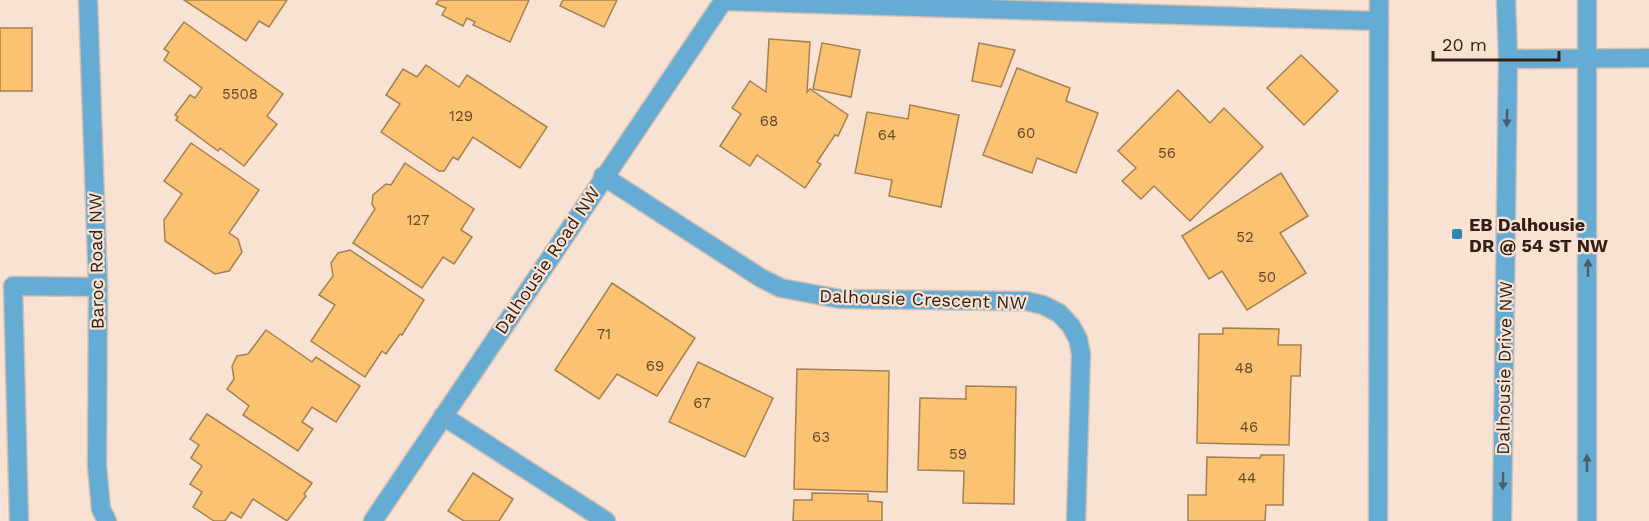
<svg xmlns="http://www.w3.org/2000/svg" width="1649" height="521" font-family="'Work Sans',sans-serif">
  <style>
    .building { fill: #fbc272; stroke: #a48151; stroke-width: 1.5 }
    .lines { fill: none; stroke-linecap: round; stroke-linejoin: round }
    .minor-casing { stroke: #d5bfb1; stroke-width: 21 }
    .minor { stroke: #65acd5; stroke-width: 18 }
    .oneway { fill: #4a5f6a }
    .poi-dot { fill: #2b87b4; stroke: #f8e2d4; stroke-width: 2 }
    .labels { text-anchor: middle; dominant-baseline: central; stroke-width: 4.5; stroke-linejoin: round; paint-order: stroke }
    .number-label { font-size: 15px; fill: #65482a }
    .poi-label { font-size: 18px; font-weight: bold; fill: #332012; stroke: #f8e2d4; text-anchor: start }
    .street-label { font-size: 18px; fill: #332012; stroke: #f8e2d4 }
  </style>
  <rect width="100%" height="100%" fill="#f8e2d4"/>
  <g class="building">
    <path d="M 184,0 L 287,0 L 269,27 L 259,21 L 246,41 Z"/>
    <path d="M 439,0 L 529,0 L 510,42 L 473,25 L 475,22 L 467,18 L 463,26 L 442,15 L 446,8 L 436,4 Z"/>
    <path d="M 563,0 L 617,0 L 604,27 L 560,6 Z"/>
    <path d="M 184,22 L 283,94 L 267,116 L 277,124 L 244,166 L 220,148 L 218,151 L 176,120 L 178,117 L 175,115 L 190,95 L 195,98 L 202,88 L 164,60 L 169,52 L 164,49 Z"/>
    <rect x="0" y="28" width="32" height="63"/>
    <path d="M 769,39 L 810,42 L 807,92 L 810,89 L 848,115 L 838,136 L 835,135 L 817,162 L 821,164 L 805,188 L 757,155 L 750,166 L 720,146 L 741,114 L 732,108 L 750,81 L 766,92 Z"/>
    <path d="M 822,43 L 860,50 L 851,97 L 813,89 Z"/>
    <path d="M 979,43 L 1015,50 L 1001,87 L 972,81 Z"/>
    <path d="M 1301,55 L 1338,91 L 1304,125 L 1267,88 Z"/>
    <path d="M 426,65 L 459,87 L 467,75 L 547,127 L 520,168 L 473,137 L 458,160 L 453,157 L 444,171 L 439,171 L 381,132 L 400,104 L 386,95 L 403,69 L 417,77 Z"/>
    <path d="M 1017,68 L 1070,88 L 1066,101 L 1098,113 L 1076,173 L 1037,158 L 1032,173 L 983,155 Z"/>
    <path d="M 1178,90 L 1210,123 L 1224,108 L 1263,147 L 1190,221 L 1154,186 L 1141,199 L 1122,181 L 1136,168 L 1118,151 Z"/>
    <path d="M 910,105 L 959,115 L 941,207 L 889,196 L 892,180 L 855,173 L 867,112 L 908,119 Z"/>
    <path d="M 191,143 L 259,190 L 229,233 L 238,239 L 242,252 L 229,271 L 215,274 L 165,241 L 164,220 L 182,194 L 164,181 Z"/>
    <path d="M 405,163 L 474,209 L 461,230 L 472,237 L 454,264 L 443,257 L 422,288 L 353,243 L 375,209 L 372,204 L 373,195 L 386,184 L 391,185 Z"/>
    <path d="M 1281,173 L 1308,216 L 1280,233 L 1306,273 L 1247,310 L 1222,271 L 1209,279 L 1182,236 Z"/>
    <path d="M 350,250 L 424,300 L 402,335 L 400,334 L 386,354 L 382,351 L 365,377 L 311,341 L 335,305 L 319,295 L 333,276 L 331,263 L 338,253 Z"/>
    <path d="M 612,283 L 695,338 L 657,396 L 617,374 L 599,399 L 555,370 Z"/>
    <path d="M 1223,328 L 1279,329 L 1278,345 L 1301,345 L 1300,376 L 1291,376 L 1289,445 L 1197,443 L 1199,334 L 1223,334 Z"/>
    <path d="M 266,330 L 312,362 L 316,357 L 360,386 L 336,422 L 312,407 L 302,422 L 313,429 L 298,451 L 243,415 L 249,406 L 227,389 L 234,379 L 232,366 L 237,356 L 248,354 Z"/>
    <path d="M 698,362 L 773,398 L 745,457 L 669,422 Z"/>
    <path d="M 797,369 L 889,371 L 887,492 L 794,489 Z"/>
    <path d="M 966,386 L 1016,387 L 1014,504 L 963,503 L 964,471 L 918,470 L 920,398 L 966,399 Z"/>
    <path d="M 207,414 L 312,483 L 304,494 L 306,496 L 287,521 L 253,499 L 241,518 L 231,512 L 225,521 L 214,521 L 193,507 L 202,492 L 190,484 L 202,466 L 191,458 L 199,445 L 190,439 Z"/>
    <path d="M 1261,455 L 1284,455 L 1283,505 L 1266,505 L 1265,521 L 1188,521 L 1188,495 L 1206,495 L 1207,457 L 1260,458 Z"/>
    <path d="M 473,473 L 513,499 L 499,521 L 464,521 L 448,511 Z"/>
    <path d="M 812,493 L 868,494 L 868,501 L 882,502 L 882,521 L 793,521 L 794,500 L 812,500 Z"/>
  </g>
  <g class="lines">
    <g class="minor-casing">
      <g id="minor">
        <path d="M 88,0 L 98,287 L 97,466 L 101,509 L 107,521"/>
        <path d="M 1587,0 L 1587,521"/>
        <path d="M 723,1 L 1379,21"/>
        <path d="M 1508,59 L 1649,58"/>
        <path d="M 603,176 L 761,278 L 781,288 L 840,299 L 1026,301 L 1043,305 L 1059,313 L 1071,326 L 1078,339 L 1081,354 L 1076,521"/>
        <path d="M 443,416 L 606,521"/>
        <path d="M 19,521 L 13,286 L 98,287"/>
        <path d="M 373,521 L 724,0"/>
        <path d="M 1378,521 L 1379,0"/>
        <path d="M 1502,521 L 1508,59 L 1506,0"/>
      </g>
    </g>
    <use href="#minor" class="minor"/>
  </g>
  <defs><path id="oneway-solid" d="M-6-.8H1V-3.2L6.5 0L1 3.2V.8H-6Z" transform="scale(1.5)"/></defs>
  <g class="oneway">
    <use href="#oneway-solid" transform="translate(1507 118) rotate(91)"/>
    <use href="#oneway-solid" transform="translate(1588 268) rotate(-90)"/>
    <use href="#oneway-solid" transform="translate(1587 463) rotate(-90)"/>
    <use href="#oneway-solid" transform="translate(1503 481) rotate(91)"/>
  </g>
  <rect class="poi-dot" x="1451" y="228" width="12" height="12" rx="3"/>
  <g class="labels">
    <g class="number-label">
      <text x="240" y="94">5508</text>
      <text x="461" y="116">129</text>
      <text x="769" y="121">68</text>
      <text x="1026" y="133">60</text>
      <text x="887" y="135">64</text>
      <text x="1167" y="153">56</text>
      <text x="418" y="220">127</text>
      <text x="1245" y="237">52</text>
      <text x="1267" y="277">50</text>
      <text x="604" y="334">71</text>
      <text x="655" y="366">69</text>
      <text x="1244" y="368">48</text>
      <text x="702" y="403">67</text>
      <text x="1249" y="427">46</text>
      <text x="821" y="437">63</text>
      <text x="958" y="454">59</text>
      <text x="1247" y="478">44</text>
    </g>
    <g class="poi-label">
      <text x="1469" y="224">EB Dalhousie<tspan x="1469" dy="21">DR @ 54 ST NW</tspan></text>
    </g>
    <g class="street-label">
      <text transform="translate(547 260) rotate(-56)">Dalhousie Road NW</text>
      <text transform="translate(96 261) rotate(-91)">Baroc Road NW</text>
      <text transform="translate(923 299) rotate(2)">Dalhousie Crescent NW</text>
      <text transform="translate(1504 368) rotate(-89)">Dalhousie Drive NW</text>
    </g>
  </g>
  <path d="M1433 51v9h126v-9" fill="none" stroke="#332012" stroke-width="3"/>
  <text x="1442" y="51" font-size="18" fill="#332012" stroke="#f8e2d4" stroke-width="4.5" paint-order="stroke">20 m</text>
</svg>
